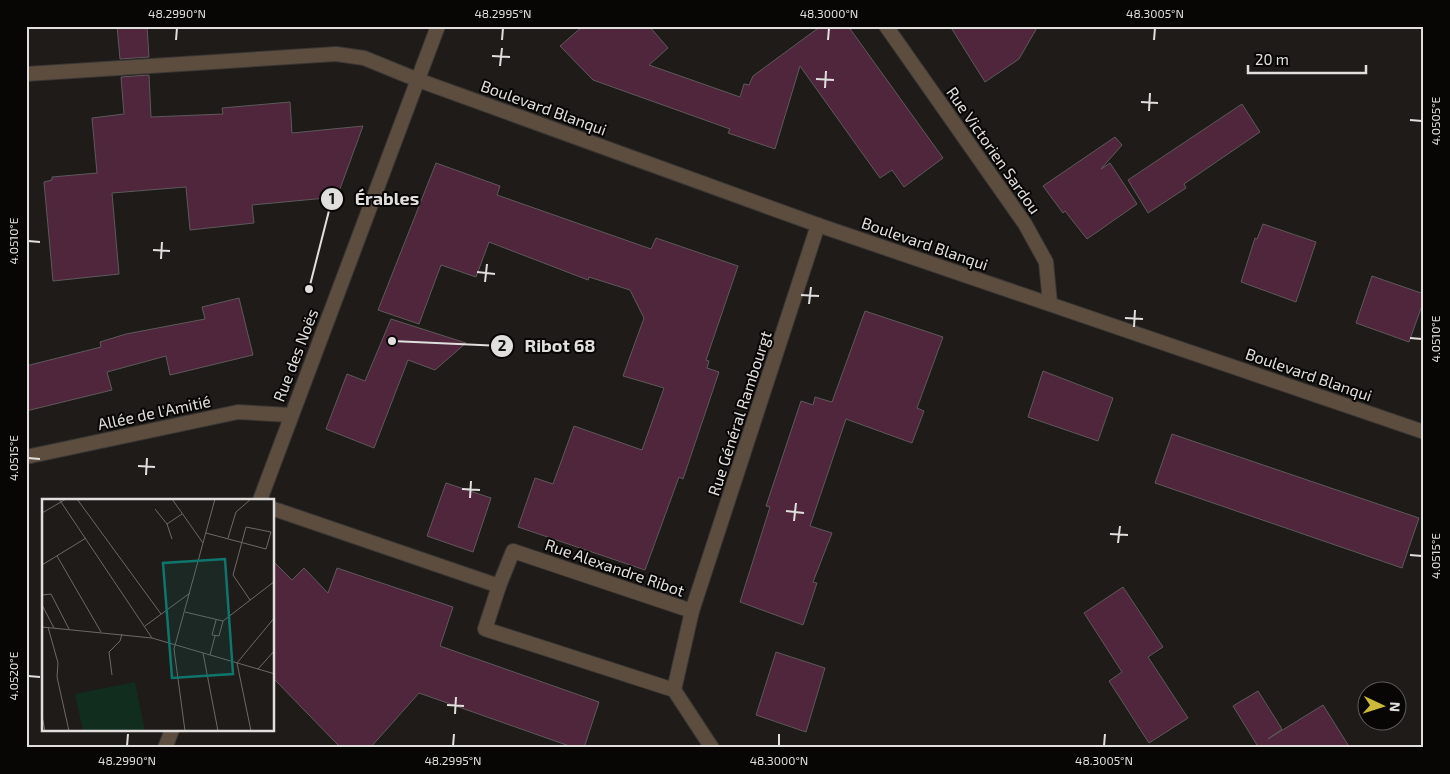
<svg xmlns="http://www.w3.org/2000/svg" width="1450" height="774" font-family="'Exo 2',sans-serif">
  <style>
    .building { fill: #4f263b; stroke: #5e595b }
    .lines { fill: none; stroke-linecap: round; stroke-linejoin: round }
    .minor-casing { stroke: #393634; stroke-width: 16 }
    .tertiary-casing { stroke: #393634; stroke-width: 16 }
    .minor { stroke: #5c4d3f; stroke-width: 14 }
    .tertiary { stroke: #5c4d3f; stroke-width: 14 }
    .ticks { fill: none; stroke: #e1dfdd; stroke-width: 2 }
    .labels { text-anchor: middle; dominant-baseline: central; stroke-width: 4; stroke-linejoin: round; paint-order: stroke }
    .street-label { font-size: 16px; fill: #e1dfdd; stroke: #070605 }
    .inset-road { fill: none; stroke: #6c6967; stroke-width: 1 }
    .view { fill: #0f766e; fill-opacity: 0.15; stroke: #0f766e; stroke-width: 2.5 }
    .inset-edge { fill: none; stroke: #e1dfdd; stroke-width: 2.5 }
    .leader { fill: none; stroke: #e1dfdd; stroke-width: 2 }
    .callout-dot { fill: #e1dfdd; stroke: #070605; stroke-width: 2 }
    .mark-label { font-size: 15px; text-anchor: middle; font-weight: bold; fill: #111 }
    .callout-label { font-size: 18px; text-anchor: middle; font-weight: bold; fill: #e1dfdd; stroke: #070605; stroke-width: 4; stroke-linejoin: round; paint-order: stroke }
    .neatline { fill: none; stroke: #e1dfdd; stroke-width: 2 }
    .ticks-label { font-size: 12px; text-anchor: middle; fill: #e1dfdd }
  </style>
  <rect width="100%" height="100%" fill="#1e1b18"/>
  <g class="building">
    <path d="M 117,26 L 147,26 L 149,57 L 120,59 Z"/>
    <path d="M 583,26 L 649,26 L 668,48 L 649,65 L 740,97 L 744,84 L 749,85 L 753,76 L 821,26 L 848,26 L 943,158 L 904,187 L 892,170 L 880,178 L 800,66 L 775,149 L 728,133 L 730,129 L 593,80 L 560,46 Z"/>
    <path d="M 950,26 L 1038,26 L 1019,59 L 985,82 Z"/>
    <path d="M 149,75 L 151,117 L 223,114 L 222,108 L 290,102 L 292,133 L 363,126 L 337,197 L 252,205 L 254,223 L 190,230 L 186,187 L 112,193 L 119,274 L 53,281 L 44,182 L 52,180 L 52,177 L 97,173 L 92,118 L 124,114 L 121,77 Z"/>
    <path d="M 1242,104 L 1260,132 L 1184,184 L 1186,188 L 1148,213 L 1128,180 Z"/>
    <path d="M 1115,137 L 1122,145 L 1101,169 L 1110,163 L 1137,204 L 1087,239 L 1065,211 L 1063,213 L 1043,186 Z"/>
    <path d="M 436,163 L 500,186 L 497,195 L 651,249 L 656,238 L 738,266 L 706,360 L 709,361 L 707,368 L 719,372 L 683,479 L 679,477 L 645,570 L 518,527 L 535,478 L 553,484 L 574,426 L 642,450 L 664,388 L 623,376 L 644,318 L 630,290 L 589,277 L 588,280 L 489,242 L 476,277 L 441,265 L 419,324 L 378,310 Z"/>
    <path d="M 1263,224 L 1316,242 L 1296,302 L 1241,282 L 1255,238 L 1257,239 Z"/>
    <path d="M 1372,276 L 1424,294 L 1424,300 L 1409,342 L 1356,323 Z"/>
    <path d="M 239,298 L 253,355 L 170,375 L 166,356 L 107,372 L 112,390 L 26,411 L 26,366 L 101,347 L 100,342 L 126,334 L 205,319 L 202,307 Z"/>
    <path d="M 865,311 L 943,337 L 917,408 L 924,411 L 912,443 L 846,419 L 810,526 L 832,533 L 813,582 L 817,583 L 803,625 L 740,602 L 770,507 L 766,506 L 801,401 L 813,405 L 815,397 L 832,402 Z"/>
    <path d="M 391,319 L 466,343 L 435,370 L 408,360 L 374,448 L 326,429 L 347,374 L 365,381 Z"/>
    <path d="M 1043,371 L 1113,398 L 1098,441 L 1028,417 Z"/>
    <path d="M 1172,434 L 1419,518 L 1402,568 L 1155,483 Z"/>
    <path d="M 446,483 L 491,498 L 473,552 L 427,536 Z"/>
    <path d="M 274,562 L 292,580 L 304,568 L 328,593 L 337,568 L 453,607 L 440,646 L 599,702 L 584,748 L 575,748 L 419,693 L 370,748 L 341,748 L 274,679 Z"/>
    <path d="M 1123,587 L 1163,647 L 1148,657 L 1188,718 L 1149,743 L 1109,681 L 1122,672 L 1084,613 Z"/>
    <path d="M 776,652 L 825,668 L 806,732 L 756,715 Z"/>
    <path d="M 1258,691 L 1282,729 L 1268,739 L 1323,705 L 1350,748 L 1253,748 L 1257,745 L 1233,706 Z"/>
  </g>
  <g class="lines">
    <g class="minor-casing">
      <g id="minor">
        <path d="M 886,26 L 1025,224 L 1046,262 L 1050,303"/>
        <path d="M 26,74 L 336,54 L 364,58 L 418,80"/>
        <path d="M 26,457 L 238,412 L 291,415"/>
        <path d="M 274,509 L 499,586"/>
        <path d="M 692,611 L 513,551 L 499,586 L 485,629 L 674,690 L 712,748"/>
        <path d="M 674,690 L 692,611 L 818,225"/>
      </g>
    </g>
    <g class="tertiary-casing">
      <g id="tertiary">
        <path d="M 418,80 L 818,225 L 1424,432"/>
        <path d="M 260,500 L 438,26"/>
        <path d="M 165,748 L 172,730"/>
      </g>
    </g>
    <use href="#minor" class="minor"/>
    <use href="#tertiary" class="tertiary"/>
  </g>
  <path class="ticks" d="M 176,40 L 177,28M 502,40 L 503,28M 828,40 L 829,28M 1154,40 L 1155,28M 492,56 L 510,57M 500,66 L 502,48M 816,79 L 834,80M 825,88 L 826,71M 1141,102 L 1158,103M 1149,111 L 1150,93M 1410,120 L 1422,121M 28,241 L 40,242M 153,250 L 170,251M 161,259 L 162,242M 477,272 L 495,274M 485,282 L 487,264M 801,295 L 819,296M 809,304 L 811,287M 1125,318 L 1143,319M 1134,327 L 1135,310M 1410,338 L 1422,339M 28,458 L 40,459M 138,466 L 155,467M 146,475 L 147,458M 462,489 L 480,490M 470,498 L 471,481M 786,511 L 804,513M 794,521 L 796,503M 1110,534 L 1128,535M 1118,543 L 1120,526M 1410,555 L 1422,556M 28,676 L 40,677M 447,705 L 464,706M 455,714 L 456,697M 127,746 L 128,734M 453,746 L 454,734M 779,746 L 779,734M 1104,746 L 1105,734"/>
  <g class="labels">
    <g class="street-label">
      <text transform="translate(544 107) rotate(20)">Boulevard Blanqui</text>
      <text transform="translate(994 150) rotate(55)">Rue Victorien Sardou</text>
      <text transform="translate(925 243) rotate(19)">Boulevard Blanqui</text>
      <text transform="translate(295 355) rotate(-69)">Rue des Noës</text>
      <text transform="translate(1309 374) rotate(19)">Boulevard Blanqui</text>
      <text transform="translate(154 412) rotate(-12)">Allée de l'Amitié</text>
      <text transform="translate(739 413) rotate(-72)">Rue Général Rambourgt</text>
      <text transform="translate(615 567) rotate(19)">Rue Alexandre Ribot</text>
    </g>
  </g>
  <g transform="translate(42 499)">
    <rect width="232" height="232" fill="#1e1b18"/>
    <path d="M 93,183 L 103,232 L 41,232 L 33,195 Z" fill="#102d1e"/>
    <path class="inset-road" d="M 17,0 L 110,139M 35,0 L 119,115M 130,0 L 161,44M 113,10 L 125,25 L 130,40M 0,14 L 24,0M 125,25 L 140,15M 164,34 L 224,50M 186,39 L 194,13 L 209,0M 224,50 L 229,33M 15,57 L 59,133M 0,66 L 44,39M 0,96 L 9,95 L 27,130M 208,101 L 191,76 L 204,28 L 229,33M 0,106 L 12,129M 143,113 L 181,122M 174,121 L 170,136 L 177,137 L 181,122 L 233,82M 103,127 L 148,94M 0,128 L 110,139 L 233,175M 6,128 L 16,164 L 15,178 L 27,232M 161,154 L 176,232M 168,156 L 173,137M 216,170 L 233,151M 70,176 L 67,153 L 78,142 L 80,135M 0,217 L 3,232M 143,232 L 132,150 L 173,0M 209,232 L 195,164 L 233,118"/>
    <path class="view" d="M 183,60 L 191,175 L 130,179 L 121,64 Z"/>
    <rect width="232" height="232" class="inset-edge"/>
  </g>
  <path class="leader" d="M309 289L332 199M392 341L502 346"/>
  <g class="callout-dot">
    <circle cx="309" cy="289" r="5"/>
    <circle cx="392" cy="341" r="5"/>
    <circle cx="332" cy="199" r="12"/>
    <circle cx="502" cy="346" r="12"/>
  </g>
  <g class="mark-label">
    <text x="332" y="204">1</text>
    <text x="502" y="351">2</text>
  </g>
  <g class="callout-label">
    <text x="387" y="205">Érables</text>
    <text x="560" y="352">Ribot 68</text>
  </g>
  <rect width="1450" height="774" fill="none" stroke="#070605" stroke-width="55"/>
  <g transform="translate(1382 706) rotate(94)"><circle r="24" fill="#070605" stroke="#5e5d5b"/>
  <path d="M0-4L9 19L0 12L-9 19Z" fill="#cdb938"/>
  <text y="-8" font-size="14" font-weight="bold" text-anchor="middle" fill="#e1dfdd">N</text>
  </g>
  <path d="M1248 65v8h118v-8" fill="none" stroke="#e1dfdd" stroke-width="2.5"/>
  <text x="1255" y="65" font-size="15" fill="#e1dfdd" stroke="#070605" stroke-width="4" paint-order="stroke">20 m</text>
  <rect x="28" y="28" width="1394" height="718" class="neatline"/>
  <g class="ticks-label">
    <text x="177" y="18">48.2990°N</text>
    <text x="503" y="18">48.2995°N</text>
    <text x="829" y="18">48.3000°N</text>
    <text x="1155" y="18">48.3005°N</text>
    <text transform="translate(1436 121) rotate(-90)" y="4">4.0505°E</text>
    <text transform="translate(14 241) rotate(-90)" y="4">4.0510°E</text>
    <text transform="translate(1436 339) rotate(-90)" y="4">4.0510°E</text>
    <text transform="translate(14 458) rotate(-90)" y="4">4.0515°E</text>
    <text transform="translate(1436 556) rotate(-90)" y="4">4.0515°E</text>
    <text transform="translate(14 676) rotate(-90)" y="4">4.0520°E</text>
    <text x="127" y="765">48.2990°N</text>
    <text x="453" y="765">48.2995°N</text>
    <text x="779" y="765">48.3000°N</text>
    <text x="1104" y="765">48.3005°N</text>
  </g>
</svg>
